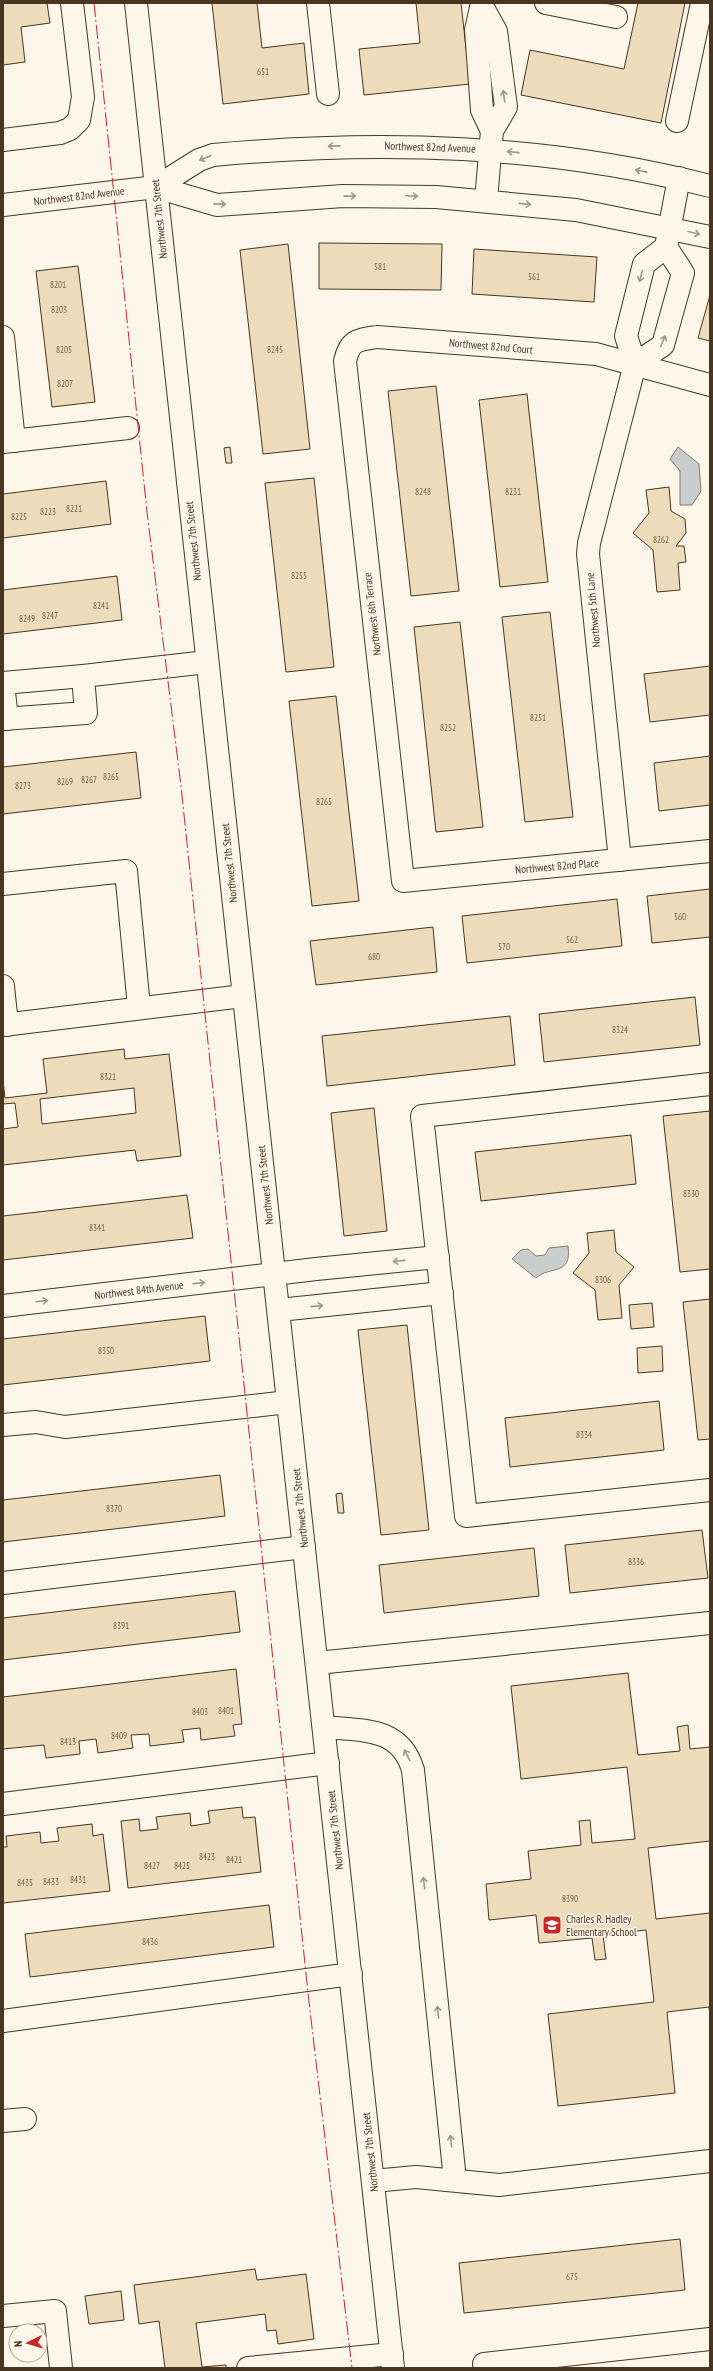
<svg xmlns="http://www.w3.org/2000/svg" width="713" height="2371" font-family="'PT Sans Narrow',sans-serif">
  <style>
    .water { fill: #c9cecd; stroke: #887966 }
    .building { fill: #ecdcbc; stroke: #4a3520; fill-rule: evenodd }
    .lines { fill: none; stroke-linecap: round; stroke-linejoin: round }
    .minor-casing { stroke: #4a3520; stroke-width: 24 }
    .minor { stroke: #fbf6e9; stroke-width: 22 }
    .power { stroke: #c62828; stroke-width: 1; stroke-dasharray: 14 3 2 3; stroke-linecap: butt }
    .oneway { stroke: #a29684 }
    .labels { text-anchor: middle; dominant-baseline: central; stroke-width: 3; stroke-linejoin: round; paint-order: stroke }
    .number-label { font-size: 9px; fill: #725f47 }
    .street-label { font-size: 11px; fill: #4a3520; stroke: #fbf6e9 }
    .poi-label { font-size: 11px; fill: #4a3520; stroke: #fbf6e9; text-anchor: start }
  </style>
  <rect width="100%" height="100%" fill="#fbf6e9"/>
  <g class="water">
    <path d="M 678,447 L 699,464 L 701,491 L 692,505 L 680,505 L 680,471 L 670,459 Z"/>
    <path d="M 568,1246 C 572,1277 550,1265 536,1278 L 512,1259 L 521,1250 L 528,1249 L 536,1256 L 545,1255 L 549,1248 Z"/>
  </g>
  <g class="building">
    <path d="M 3,3 L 47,3 L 50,23 L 21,27 L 25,62 L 3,65 Z"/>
    <path d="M 212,3 L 257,3 L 262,48 L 304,43 L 309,94 L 223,104 Z"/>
    <path d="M 416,3 L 461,3 L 470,84 L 364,95 L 359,49 L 420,43 Z"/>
    <path d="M 638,3 L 685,3 L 661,123 L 521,95 L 530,50 L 624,69 Z"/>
    <path d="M 319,243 L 442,244 L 441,290 L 319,289 Z"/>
    <path d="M 288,244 L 310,449 L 263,454 L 240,250 Z"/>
    <path d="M 474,249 L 597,257 L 594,302 L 472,294 Z"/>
    <path d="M 78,266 L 95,402 L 52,407 L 36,271 Z"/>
    <path d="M 710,295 L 710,341 L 698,338 Z"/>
    <path d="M 436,386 L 459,591 L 411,596 L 388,391 Z"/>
    <path d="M 527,394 L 548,582 L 500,587 L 479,400 Z"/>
    <path d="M 230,447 L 232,463 L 226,463 L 224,448 Z"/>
    <path d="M 314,478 L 334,667 L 286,672 L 265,483 Z"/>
    <path d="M 106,481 L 111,524 L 3,538 L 3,494 Z"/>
    <path d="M 669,487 L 671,511 L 685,519 L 686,533 L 676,546 L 684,546 L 686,562 L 678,563 L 680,590 L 657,592 L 653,550 L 633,533 L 649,513 L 646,490 Z"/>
    <path d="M 117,576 L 122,620 L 3,634 L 3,590 Z"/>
    <path d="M 550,612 L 573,817 L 525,822 L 502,617 Z"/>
    <path d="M 460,622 L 483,827 L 436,832 L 414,627 Z"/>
    <path d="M 710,666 L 710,715 L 650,722 L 644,674 Z"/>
    <path d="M 336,696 L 359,901 L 312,906 L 289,701 Z"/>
    <path d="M 136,752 L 141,798 L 3,814 L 3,767 Z"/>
    <path d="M 710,756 L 710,805 L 659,811 L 654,763 Z"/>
    <path d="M 710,889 L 710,937 L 652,943 L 647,896 Z"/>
    <path d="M 617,899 L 622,946 L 467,963 L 462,916 Z"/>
    <path d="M 433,927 L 437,972 L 316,985 L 310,941 Z"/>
    <path d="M 695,997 L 700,1045 L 544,1062 L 539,1014 Z"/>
    <path d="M 510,1016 L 515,1065 L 327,1086 L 322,1036 Z"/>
    <path d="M 124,1049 L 125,1059 L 169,1054 L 181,1156 L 137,1161 L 135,1150 L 3,1165 L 3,1129 L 18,1127 L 15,1103 L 3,1104 L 3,1080 L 5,1098 L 47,1093 L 43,1059 ZM 134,1088 L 136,1113 L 42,1124 L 40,1099 Z"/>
    <path d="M 374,1108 L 387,1231 L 344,1236 L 331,1113 Z"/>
    <path d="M 710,1111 L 710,1269 L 680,1272 L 663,1116 Z"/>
    <path d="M 631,1135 L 636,1184 L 481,1201 L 475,1152 Z"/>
    <path d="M 187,1195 L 193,1238 L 3,1260 L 3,1216 Z"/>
    <path d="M 614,1230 L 616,1252 L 634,1267 L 619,1285 L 622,1318 L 598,1320 L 595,1290 L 573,1273 L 589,1253 L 587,1233 Z"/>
    <path d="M 710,1299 L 710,1439 L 698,1440 L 683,1302 Z"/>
    <path d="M 652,1303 L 654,1327 L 631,1329 L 629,1305 Z"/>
    <path d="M 205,1316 L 210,1361 L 3,1385 L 3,1339 Z"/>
    <path d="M 407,1325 L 429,1530 L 381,1535 L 358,1330 Z"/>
    <path d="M 662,1346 L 663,1371 L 638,1373 L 637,1348 Z"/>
    <path d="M 659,1401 L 664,1450 L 510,1467 L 505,1418 Z"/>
    <path d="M 220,1475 L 225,1516 L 3,1542 L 3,1500 Z"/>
    <path d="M 342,1493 L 344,1513 L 338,1513 L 336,1494 Z"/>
    <path d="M 702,1530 L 708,1578 L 570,1593 L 565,1545 Z"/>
    <path d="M 534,1548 L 539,1596 L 384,1613 L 379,1565 Z"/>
    <path d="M 235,1591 L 240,1632 L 3,1660 L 3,1618 Z"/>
    <path d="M 236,1669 L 242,1724 L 233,1725 L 235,1736 L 201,1740 L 200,1728 L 182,1730 L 184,1742 L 150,1746 L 149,1734 L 131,1735 L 133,1748 L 98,1753 L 96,1739 L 79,1741 L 80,1754 L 46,1758 L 44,1745 L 3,1749 L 3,1697 Z"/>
    <path d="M 628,1673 L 638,1755 L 680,1751 L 677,1727 L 688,1725 L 690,1749 L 710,1747 L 710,1841 L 648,1848 L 656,1919 L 710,1913 L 710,2016 L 709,2007 L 667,2012 L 675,2093 L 558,2106 L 548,2014 L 654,2002 L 646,1930 L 603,1935 L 606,1959 L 595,1960 L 592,1938 L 539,1943 L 536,1915 L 489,1920 L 486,1884 L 531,1879 L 528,1851 L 581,1845 L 579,1821 L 590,1820 L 592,1843 L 635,1839 L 627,1767 L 521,1779 L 511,1686 Z"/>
    <path d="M 242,1807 L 243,1818 L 255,1817 L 261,1872 L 128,1888 L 121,1821 L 139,1819 L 140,1831 L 158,1829 L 156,1817 L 190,1813 L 191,1826 L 210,1823 L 208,1811 Z"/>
    <path d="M 92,1824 L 93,1836 L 103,1834 L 110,1891 L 3,1903 L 3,1847 L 7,1847 L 6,1836 L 40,1832 L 41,1843 L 59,1841 L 57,1828 Z"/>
    <path d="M 269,1905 L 274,1947 L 30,1977 L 25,1934 Z"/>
    <path d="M 680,2239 L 685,2290 L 464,2313 L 459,2263 Z"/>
    <path d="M 255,2269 L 257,2280 L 306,2274 L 314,2339 L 278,2344 L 276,2330 L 267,2331 L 265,2314 L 196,2323 L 202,2367 L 226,2365 L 226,2368 L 165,2368 L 159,2321 L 139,2324 L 134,2285 Z"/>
    <path d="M 121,2291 L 124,2320 L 89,2324 L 85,2296 Z"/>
  </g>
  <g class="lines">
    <g class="minor-casing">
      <g id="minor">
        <path d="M 136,3 L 393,2368"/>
        <path d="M 318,3 L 328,94"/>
        <path d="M 482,3 L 476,30 L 482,110 L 492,131"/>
        <path d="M 546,3 L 616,17"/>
        <path d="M 482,6 L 496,31 L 506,107 L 492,131 L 486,200"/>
        <path d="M 677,121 L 702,3"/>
        <path d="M 3,140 L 60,133 L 70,129 L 79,120 L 83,97 L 72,3"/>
        <path d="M 156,187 L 199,160 L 213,155 C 380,140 546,144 710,186"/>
        <path d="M 3,205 L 156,187 L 217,205 L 343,196 L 436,197 L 576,210 L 710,237"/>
        <path d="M 666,247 L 683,273 L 663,345 L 635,364 L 626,336 L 644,264 L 666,247 L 679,178"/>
        <path d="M 3,337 L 14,441"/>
        <path d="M 710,385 L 596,354 L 377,337 C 357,340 350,340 345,361 L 403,881 L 710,851"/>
        <path d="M 3,442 L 128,428"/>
        <path d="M 3,719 L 86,713 L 83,676 L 207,662"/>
        <path d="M 7,719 L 3,683 L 83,676"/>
        <path d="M 620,860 L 588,554 L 589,543 L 635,364"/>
        <path d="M 3,884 L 126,871 L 139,1007"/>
        <path d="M 3,986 L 7,1025"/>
        <path d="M 3,1025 L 243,996"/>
        <path d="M 710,1084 L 422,1116 L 466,1516 L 710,1490"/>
        <path d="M 3,1306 L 316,1269 L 438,1257"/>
        <path d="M 279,1310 L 442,1293"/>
        <path d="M 3,1425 L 36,1422 L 65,1427 L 288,1402"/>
        <path d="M 3,1583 L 304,1547"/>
        <path d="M 317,1663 L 710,1623"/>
        <path d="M 324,1727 C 362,1731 400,1726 413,1770 L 455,2180"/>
        <path d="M 3,1804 L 328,1763"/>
        <path d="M 3,2021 L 351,1974"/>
        <path d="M 3,2121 L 25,2119"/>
        <path d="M 373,2181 L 416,2177 L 499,2185 L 710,2161"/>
        <path d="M 3,2316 L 55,2311 L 61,2368"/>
        <path d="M 248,2368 L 392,2354"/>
        <path d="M 485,2368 L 484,2364 L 710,2339"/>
      </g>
    </g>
    <use href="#minor" class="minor"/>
    <path class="power" d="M 94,3 L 147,512 L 181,786 L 309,2002 L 352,2368"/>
  </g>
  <defs><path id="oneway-shaft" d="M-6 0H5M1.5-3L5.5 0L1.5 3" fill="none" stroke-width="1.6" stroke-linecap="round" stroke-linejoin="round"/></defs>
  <g class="oneway">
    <use href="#oneway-shaft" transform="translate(504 96) rotate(-97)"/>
    <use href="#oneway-shaft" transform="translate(334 146) rotate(179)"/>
    <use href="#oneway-shaft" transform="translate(513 152) rotate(-174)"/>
    <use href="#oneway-shaft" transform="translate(205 158) rotate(157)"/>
    <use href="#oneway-shaft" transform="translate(641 171) rotate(-169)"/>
    <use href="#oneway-shaft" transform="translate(350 196) rotate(-1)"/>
    <use href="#oneway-shaft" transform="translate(412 196) rotate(2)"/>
    <use href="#oneway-shaft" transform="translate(220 204) rotate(1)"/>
    <use href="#oneway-shaft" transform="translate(525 204) rotate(6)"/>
    <use href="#oneway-shaft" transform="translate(694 233) rotate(14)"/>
    <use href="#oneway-shaft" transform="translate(641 276) rotate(105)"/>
    <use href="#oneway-shaft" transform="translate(663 341) rotate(-67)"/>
    <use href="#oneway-shaft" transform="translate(399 1261) rotate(174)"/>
    <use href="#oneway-shaft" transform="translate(199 1283) rotate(-7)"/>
    <use href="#oneway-shaft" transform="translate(42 1301) rotate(-7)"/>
    <use href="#oneway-shaft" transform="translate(317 1306) rotate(-6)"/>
    <use href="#oneway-shaft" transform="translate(407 1755) rotate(-117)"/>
    <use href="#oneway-shaft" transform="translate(424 1883) rotate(-96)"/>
    <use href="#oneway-shaft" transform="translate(438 2012) rotate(-96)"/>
    <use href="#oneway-shaft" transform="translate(451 2141) rotate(-96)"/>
  </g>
  <defs>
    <g id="school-square" transform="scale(1)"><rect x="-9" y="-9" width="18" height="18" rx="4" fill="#c62828" stroke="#fbf6e9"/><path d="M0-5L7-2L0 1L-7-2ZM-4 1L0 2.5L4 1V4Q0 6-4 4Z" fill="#fff"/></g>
  </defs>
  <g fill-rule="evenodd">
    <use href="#school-square" x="552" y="1925"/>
  </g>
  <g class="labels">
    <g class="number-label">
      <text x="263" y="71">651</text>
      <text x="380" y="266">581</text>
      <text x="534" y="276">561</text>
      <text x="58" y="284">8201</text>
      <text x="59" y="309">8203</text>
      <text x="64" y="349">8205</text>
      <text x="275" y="349">8245</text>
      <text x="65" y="383">8207</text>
      <text x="423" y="491">8248</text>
      <text x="513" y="491">8231</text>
      <text x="74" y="508">8221</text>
      <text x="48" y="511">8223</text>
      <text x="19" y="516">8225</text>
      <text x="661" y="539">8262</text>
      <text x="299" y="575">8255</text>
      <text x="101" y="605">8241</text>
      <text x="50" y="615">8247</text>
      <text x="27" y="618">8249</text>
      <text x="538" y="717">8251</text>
      <text x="448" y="727">8252</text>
      <text x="111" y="776">8265</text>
      <text x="89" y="779">8267</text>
      <text x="65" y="781">8269</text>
      <text x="23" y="785">8273</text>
      <text x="324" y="801">8265</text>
      <text x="680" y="916">560</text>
      <text x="572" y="939">562</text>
      <text x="504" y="946">570</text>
      <text x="374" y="956">680</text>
      <text x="620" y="1029">8324</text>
      <text x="108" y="1076">8321</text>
      <text x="691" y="1193">8330</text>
      <text x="97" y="1227">8341</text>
      <text x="603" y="1279">8306</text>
      <text x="106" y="1350">8350</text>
      <text x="584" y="1434">8334</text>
      <text x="114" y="1508">8370</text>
      <text x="636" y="1561">8336</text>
      <text x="121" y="1625">8391</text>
      <text x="226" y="1710">8401</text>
      <text x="200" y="1711">8403</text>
      <text x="119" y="1735">8409</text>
      <text x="68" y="1741">8413</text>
      <text x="207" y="1856">8423</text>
      <text x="234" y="1859">8421</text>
      <text x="152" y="1865">8427</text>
      <text x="182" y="1865">8425</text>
      <text x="78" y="1879">8431</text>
      <text x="51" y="1881">8433</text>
      <text x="25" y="1882">8435</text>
      <text x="570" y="1898">8390</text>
      <text x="150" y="1941">8436</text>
      <text x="572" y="2276">675</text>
    </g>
    <g class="street-label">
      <text transform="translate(430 147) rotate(2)">Northwest 82nd Avenue</text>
      <text transform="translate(79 196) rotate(-7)">Northwest 82nd Avenue</text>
      <text transform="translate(159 219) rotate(-96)">Northwest 7th Street</text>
      <text transform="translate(491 346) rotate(5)">Northwest 82nd Court</text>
      <text transform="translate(193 541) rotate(-96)">Northwest 7th Street</text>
      <text transform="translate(593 610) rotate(-95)">Northwest 5th Lane</text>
      <text transform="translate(372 614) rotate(-97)">Northwest 6th Terrace</text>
      <text transform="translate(229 863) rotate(-96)">Northwest 7th Street</text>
      <text transform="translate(557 866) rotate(-5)">Northwest 82nd Place</text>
      <text transform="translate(265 1185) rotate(-96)">Northwest 7th Street</text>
      <text transform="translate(139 1290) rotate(-7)">Northwest 84th Avenue</text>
      <text transform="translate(300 1508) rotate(-96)">Northwest 7th Street</text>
      <text transform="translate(335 1830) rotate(-96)">Northwest 7th Street</text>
      <text transform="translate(370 2152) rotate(-96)">Northwest 7th Street</text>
    </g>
    <g class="poi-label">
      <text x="566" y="1919">Charles R. Hadley<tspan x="566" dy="13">Elementary School</tspan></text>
    </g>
  </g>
  <rect width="713" height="2371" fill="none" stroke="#4a3520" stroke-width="8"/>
  <g transform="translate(28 2343) rotate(265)"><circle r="19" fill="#fbf6e9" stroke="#b4a999"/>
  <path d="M0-3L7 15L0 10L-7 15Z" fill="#c62828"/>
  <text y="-6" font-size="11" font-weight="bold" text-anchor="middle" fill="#4a3520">N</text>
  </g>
</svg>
